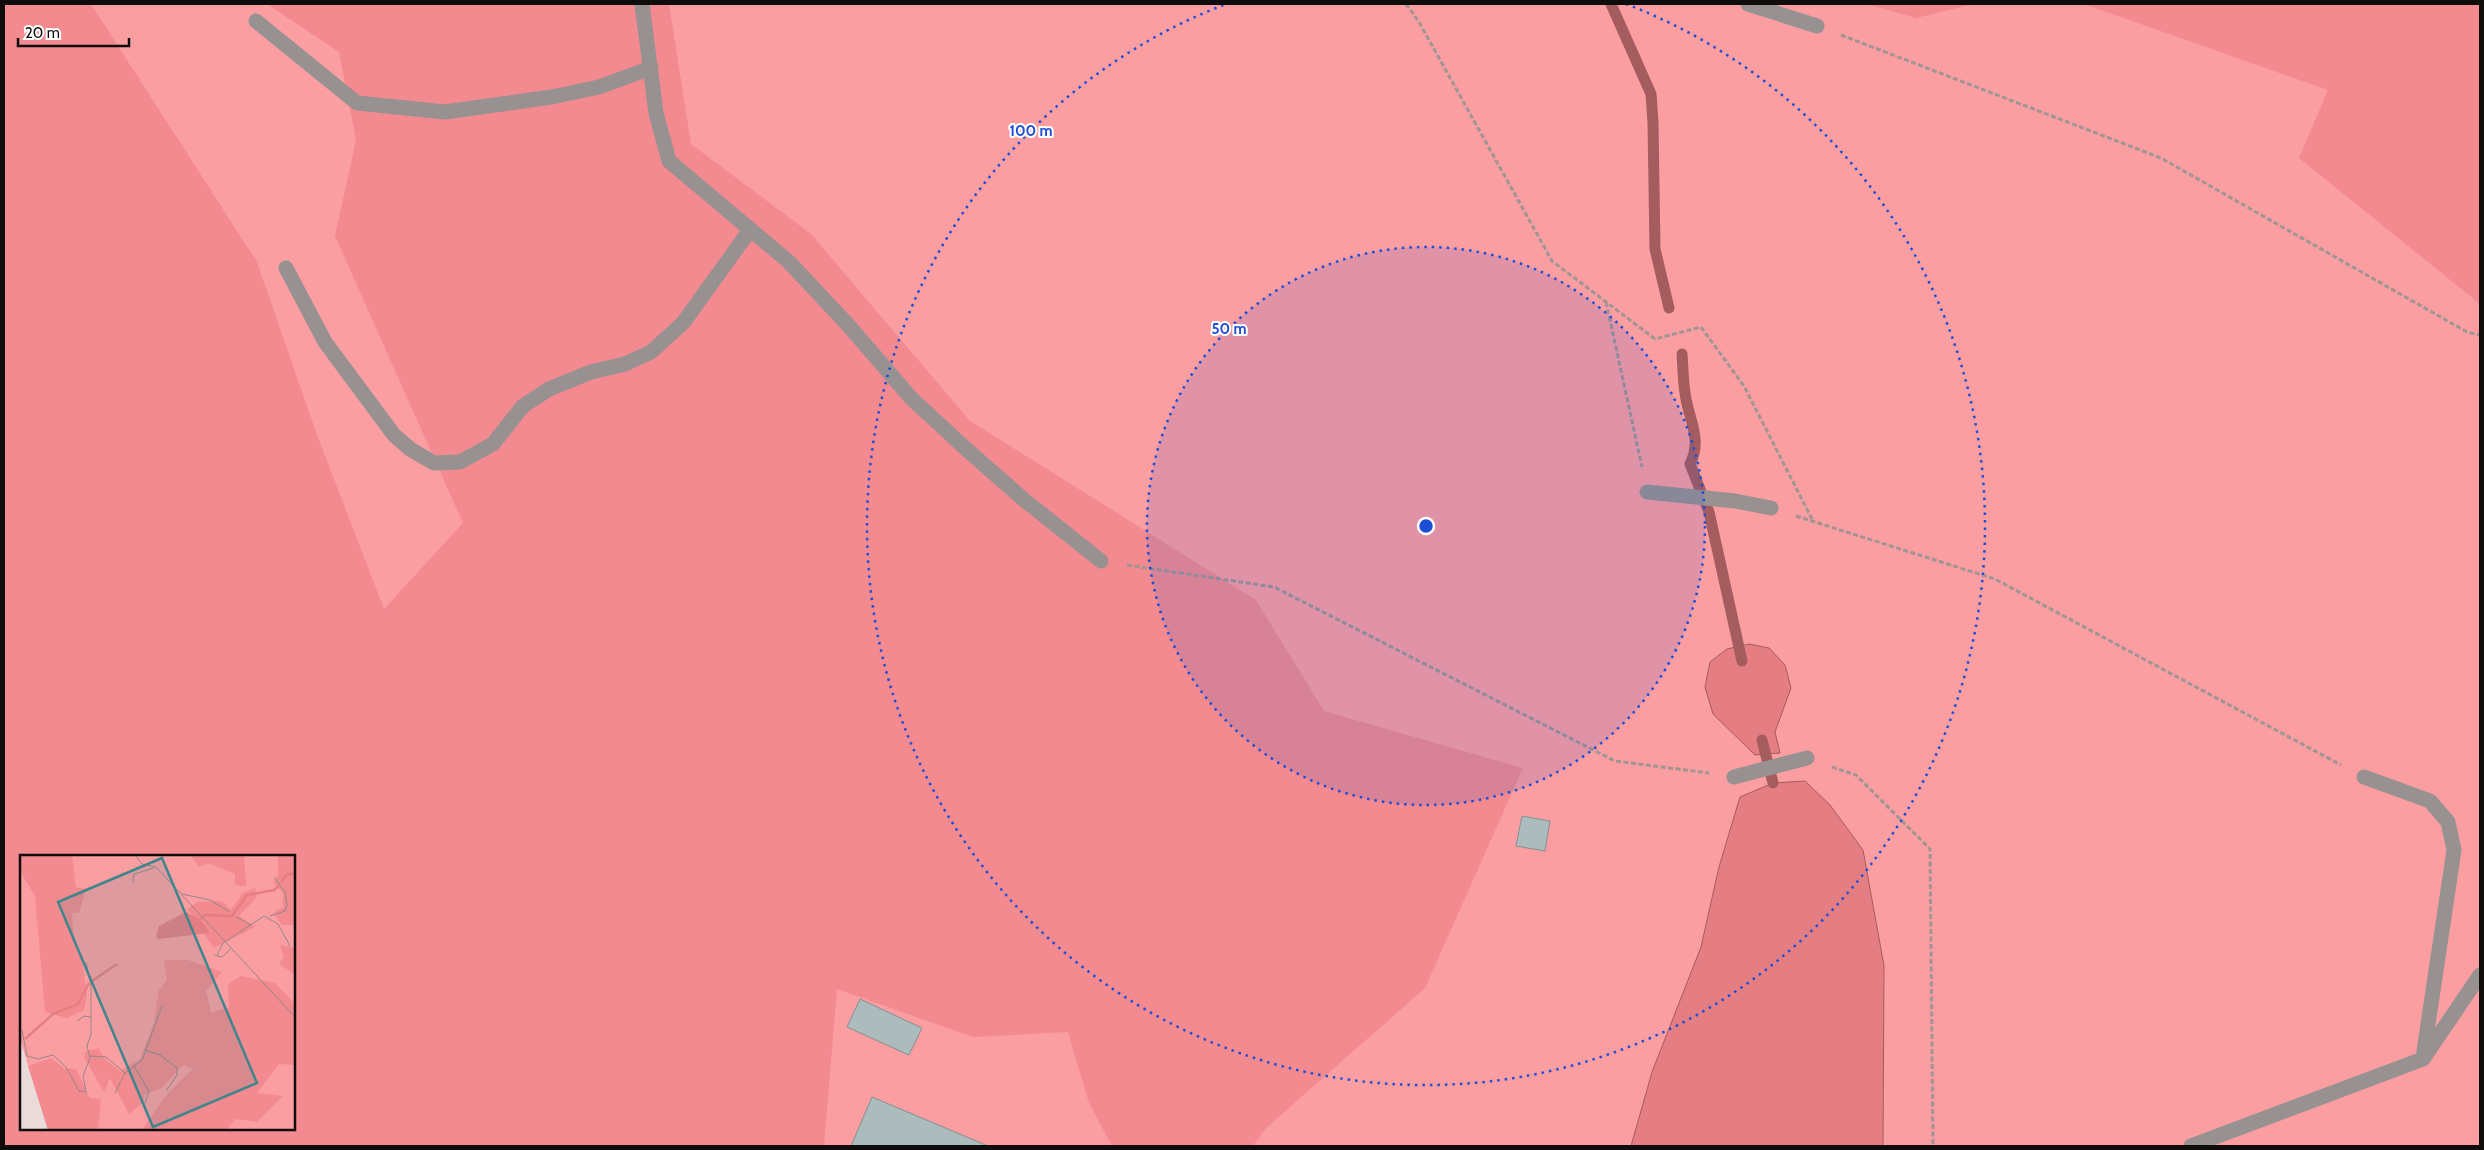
<svg xmlns="http://www.w3.org/2000/svg" width="2484" height="1150" font-family="Cabin,sans-serif">
  <style>
    .green { fill: #fb9ea1; fill-rule: evenodd }
    .forest { fill: #f28a8f; fill-rule: evenodd }
    .water { fill: #e57e83; stroke: #a55c5f }
    .lines { fill: none; stroke-linecap: round; stroke-linejoin: round }
    .stream { stroke: #a55c5f; stroke-width: 11 }
    .building { fill: #acbbbc; stroke: #819092 }
    .path { stroke: #a09494; stroke-width: 3; stroke-dasharray: 5 2.5; stroke-linecap: butt }
    .lane { stroke: #979191; stroke-width: 15 }
    .ring { fill: none; stroke: #1d4ed8; stroke-width: 2.5; stroke-dasharray: 2.5 5 }
    .inset-river { fill: none; stroke: #e57e83; stroke-width: 2.5 }
    .inset-road { fill: none; stroke: #938888; stroke-width: 1 }
    .view { fill: #3e868c; fill-opacity: 0.15; stroke: #3e868c; stroke-width: 2.5 }
    .inset-edge { fill: none; stroke: #110c0c; stroke-width: 2.5 }
    .centre { fill: #1d4ed8; stroke: #fff; stroke-width: 2.5 }
    .ring-label { font-size: 15px; text-anchor: middle; font-weight: bold; fill: #1d4ed8; stroke: #fff; stroke-width: 4; stroke-linejoin: round; paint-order: stroke }
  </style>
  <rect width="100%" height="100%" fill="#eadbdb"/>
  <path class="green" d="M 4,4 L 2480,4 L 2480,1146 L 4,1146 ZM 21,856 L 294,856 L 294,1129 L 21,1129 Z"/>
  <g class="forest">
    <path d="M 4,4 L 91,4 L 257,262 L 317,435 L 384,609 L 463,523 L 335,236 L 356,140 L 339,52 L 267,4 L 669,4 L 691,144 L 811,234 L 970,421 L 1256,600 L 1324,711 L 1523,768 L 1425,988 L 1265,1129 L 1253,1146 L 1112,1146 L 1089,1103 L 1068,1032 L 973,1037 L 837,989 L 824,1146 L 4,1146 ZM 21,856 L 294,856 L 294,1129 L 21,1129 Z"/>
    <path d="M 1867,4 L 1973,4 L 1916,18 Z"/>
    <path d="M 2084,4 L 2480,4 L 2480,304 L 2299,158 L 2328,90 Z"/>
  </g>
  <g class="water">
    <path d="M 1749,644 L 1769,648 L 1785,665 L 1791,688 L 1775,732 L 1780,753 L 1755,755 L 1713,714 L 1705,687 L 1710,662 L 1727,649 Z"/>
    <path d="M 1805,781 L 1830,805 L 1863,850 L 1884,966 L 1883,1146 L 1631,1146 L 1652,1072 L 1701,947 L 1719,867 L 1740,797 L 1773,783 Z"/>
  </g>
  <g class="lines">
    <g class="stream">
      <path d="M 1611,4 L 1651,94 L 1653,122 L 1655,249 L 1669,308"/>
      <path d="M 1682,354 C 1683,366 1683,380 1685,393 C 1688,418 1703,439 1690,464 L 1709,512 L 1742,661"/>
      <path d="M 1762,740 L 1773,783"/>
    </g>
  </g>
  <g class="building">
    <path d="M 1522,816 L 1550,821 L 1545,851 L 1516,846 Z"/>
    <path d="M 860,999 L 922,1028 L 909,1055 L 847,1027 Z"/>
    <path d="M 872,1097 L 988,1146 L 851,1146 Z"/>
  </g>
  <g class="lines">
    <g class="path">
      <path d="M 1406,4 L 1419,22 L 1552,261 L 1655,339 L 1701,327 L 1744,386 L 1813,521"/>
      <path d="M 1841,35 L 2161,158 L 2467,332 L 2480,335"/>
      <path d="M 1606,302 L 1642,467"/>
      <path d="M 1796,516 L 1995,579 L 2341,765"/>
      <path d="M 1127,565 L 1274,587 L 1615,761 L 1709,773"/>
      <path d="M 1832,767 L 1856,775 L 1930,849 L 1933,1146"/>
    </g>
    <g class="lane">
      <path d="M 642,4 L 656,113 L 669,161 L 789,262 L 849,326 L 911,398 L 965,448 L 1023,499 L 1101,561"/>
      <path d="M 1748,4 L 1817,26"/>
      <path d="M 256,21 L 357,103 L 445,112 L 552,97 L 599,87 L 651,68"/>
      <path d="M 286,268 L 325,342 L 394,435 L 410,449 L 434,463 L 460,462 L 493,444 L 523,406 L 549,389 L 591,372 L 625,364 L 651,352 L 683,323 L 750,230"/>
      <path d="M 1647,492 L 1735,501 L 1771,508"/>
      <path d="M 1734,777 L 1807,758"/>
      <path d="M 2364,777 L 2430,801 L 2448,822 L 2454,850 L 2423,1058"/>
      <path d="M 2191,1146 L 2423,1059 L 2480,975"/>
    </g>
  </g>
  <circle cx="1426" cy="526" r="279" fill="#1d4ed8" fill-opacity=".12"/>
  <g class="ring">
    <circle cx="1426" cy="526" r="279"/>
    <path d="M1626 4A559 559 0 1 1 1226 4"/>
  </g>
  <g transform="translate(20 855)">
    <rect width="275" height="275" fill="#eadbdb"/>
    <path d="M 0,0 L 275,0 L 275,275 L 28,275 L 0,184 Z" fill="#fb9ea1"/>
    <path d="M 0,0 L 52,0 L 56,32 L 66,34 L 59,58 L 52,58 L 54,88 L 61,98 L 67,140 L 64,155 L 47,163 L 25,157 L 15,41 L 0,16 ZM 170,0 L 224,0 L 226,31 L 215,30 L 215,19 L 188,8 L 179,12 ZM 258,0 L 275,0 L 275,70 L 262,70 L 253,58 L 263,52 L 263,38 L 254,28 L 258,19 ZM 235,33 L 237,42 L 219,61 L 235,72 L 194,93 L 184,79 L 189,77 L 167,54 L 177,47 L 201,46 L 211,55 L 223,38 ZM 260,90 L 275,93 L 275,119 L 259,109 L 264,102 ZM 144,105 L 168,105 L 202,117 L 186,136 L 191,158 L 209,152 L 208,129 L 221,121 L 255,128 L 275,149 L 275,210 L 259,209 L 237,238 L 263,241 L 237,267 L 215,264 L 207,275 L 122,275 L 147,239 L 173,214 L 163,210 L 142,233 L 125,239 L 123,248 L 109,259 L 90,223 L 84,237 L 64,202 L 65,197 L 79,193 L 84,203 L 100,216 L 120,204 L 134,168 L 139,135 L 147,125 ZM 31,203 L 44,213 L 56,214 L 70,243 L 81,244 L 78,275 L 28,275 L 8,211 Z" fill="#f28a8f"/>
    <path d="M 166,57 L 180,64 L 190,78 L 138,84 L 136,81 L 139,71 Z" fill="#e57e83"/>
    <path class="inset-river" d="M 261,28 L 266,20 L 275,18M 180,64 L 185,60 L 212,61 L 227,40 L 254,35 L 259,31M 72,126 L 97,109M 5,184 L 33,159 L 58,149 L 69,128"/>
    <path class="inset-road" d="M 115,0 L 122,9 L 136,12 L 275,162M 113,28 L 114,19 L 134,13M 162,39 L 190,45 L 210,57M 250,61 L 265,56 L 267,50 L 265,37 L 254,22M 216,62 L 231,70M 194,100 L 202,102 L 212,93M 197,100 L 203,88 L 244,61 L 258,69 L 270,91M 57,166 L 64,161 L 71,162M 2,175 L 7,201 L 18,204 L 33,200 L 46,212 L 59,236 L 66,237 L 63,221 L 70,203 L 67,191 L 71,179 L 71,132 L 66,107M 125,195 L 140,200 L 157,213 L 157,220 L 146,236M 69,201 L 86,202 L 105,218M 114,211 L 129,236 L 125,248M 95,238 L 105,218 L 122,205 L 142,151"/>
    <path class="view" d="M 142,3 L 237,228 L 133,272 L 38,47 Z"/>
    <rect width="275" height="275" class="inset-edge"/>
  </g>
  <circle cx="1426" cy="526" r="8" class="centre"/>
  <g class="ring-label">
    <text x="1031" y="136">100 m</text>
    <text x="1229" y="334">50 m</text>
  </g>
  <rect width="2484" height="1150" fill="none" stroke="#110c0c" stroke-width="10"/>
  <path d="M18 38v8h111v-8" fill="none" stroke="#110c0c" stroke-width="2.5"/>
  <text x="25" y="38" font-size="15" fill="#110c0c" stroke="#ffffff" stroke-width="4" paint-order="stroke">20 m</text>
</svg>
